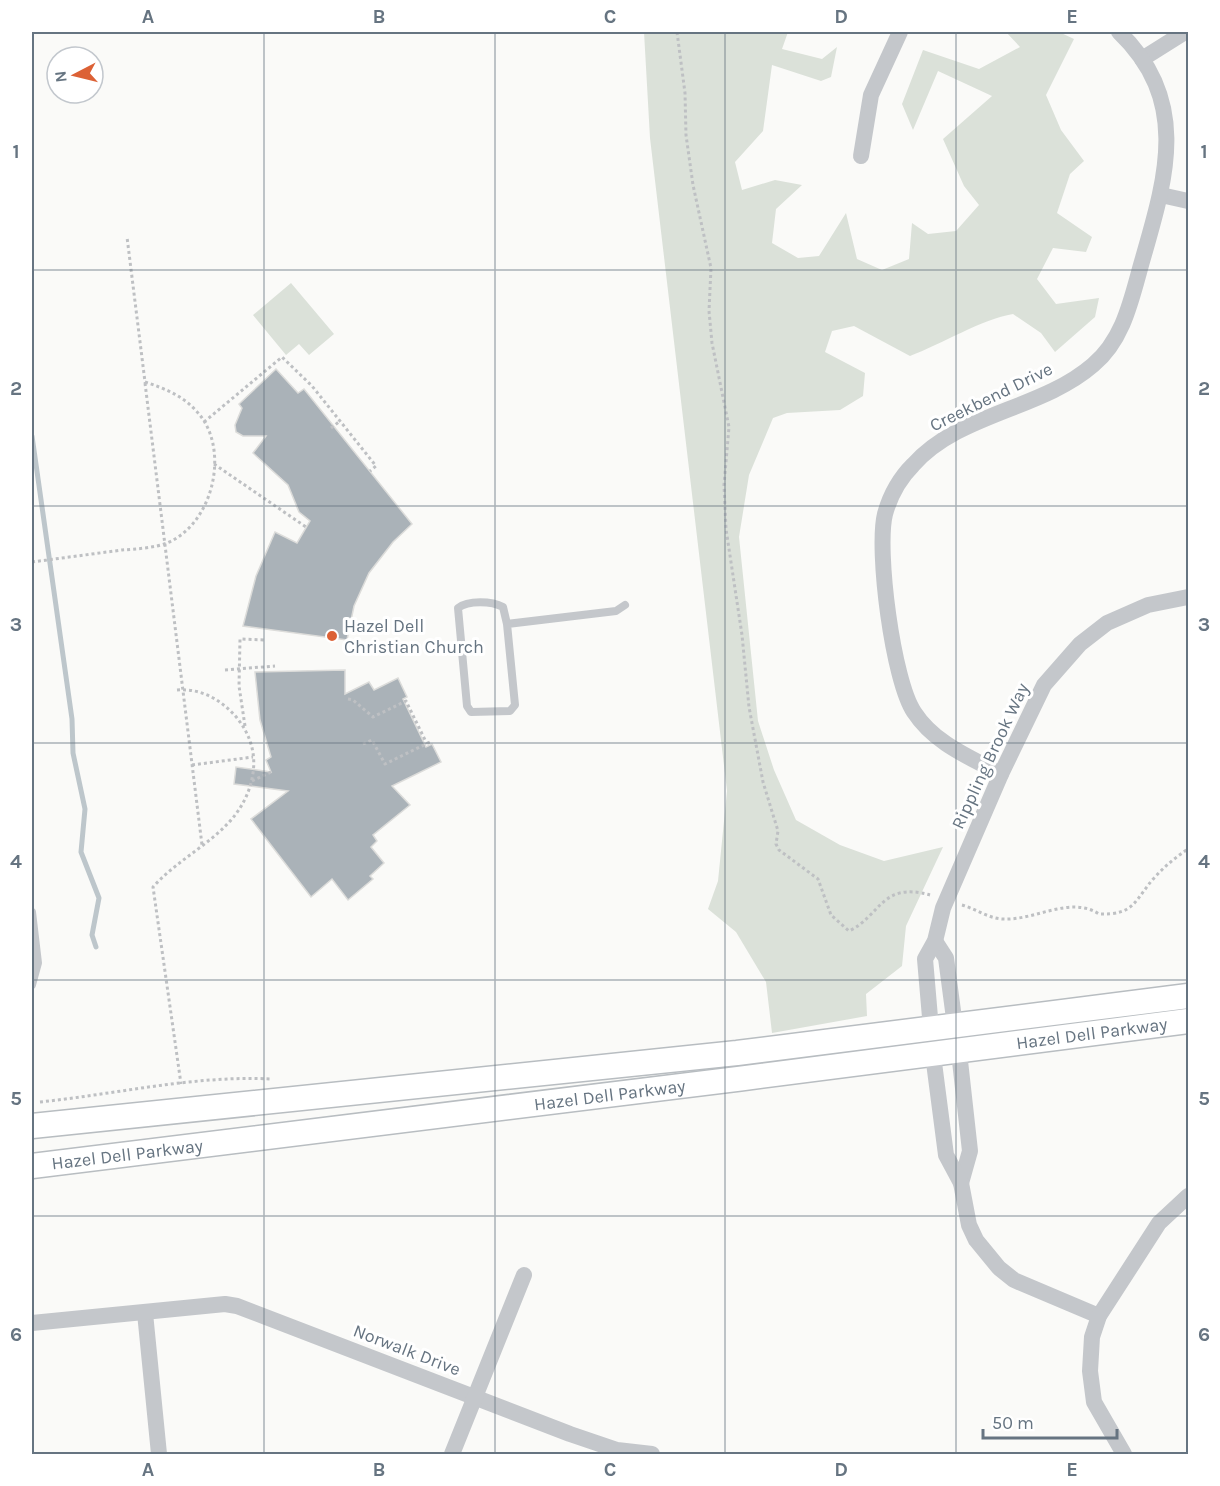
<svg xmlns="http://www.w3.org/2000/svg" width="1220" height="1486" font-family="Karla,sans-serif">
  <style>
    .green { fill: #dbe1d9 }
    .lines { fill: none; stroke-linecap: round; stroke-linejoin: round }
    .stream { stroke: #bdc6cb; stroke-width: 5 }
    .building { fill: #aab2b8; stroke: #dcdcda; stroke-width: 1.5 }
    .secondary-casing { stroke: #b8bdc1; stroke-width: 27 }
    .path { stroke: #bec0c3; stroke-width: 3; stroke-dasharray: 3 3; stroke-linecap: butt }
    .lane { stroke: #c4c7cb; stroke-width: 8 }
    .street { stroke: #c4c7cb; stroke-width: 16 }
    .secondary { stroke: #fff; stroke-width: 24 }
    .grid { fill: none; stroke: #667481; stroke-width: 1.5; stroke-opacity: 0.55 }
    .poi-dot { fill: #dc6135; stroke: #fff; stroke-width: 2 }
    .labels { text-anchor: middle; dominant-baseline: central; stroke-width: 6; stroke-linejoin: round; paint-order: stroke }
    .street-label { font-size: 18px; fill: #667481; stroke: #fff }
    .poi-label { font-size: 18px; fill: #667481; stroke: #fff; text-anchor: start }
    .neatline { fill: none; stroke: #667481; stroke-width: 2 }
    .grid-label { font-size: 20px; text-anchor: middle; font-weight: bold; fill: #667481 }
  </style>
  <rect width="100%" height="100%" fill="#fafaf8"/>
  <g class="green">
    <path d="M 644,32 L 788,32 L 782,49 L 822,59 L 837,47 L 831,77 L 821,81 L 772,65 L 763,131 L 735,162 L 742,190 L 775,180 L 802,185 L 776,209 L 772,243 L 798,258 L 819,256 L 846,213 L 857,259 L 882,270 L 909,259 L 912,223 L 928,234 L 956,231 L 979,205 L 964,186 L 943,139 L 992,96 L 938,71 L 913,130 L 902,104 L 923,50 L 979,69 L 1020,47 L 1006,32 L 1059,32 L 1074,39 L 1046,95 L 1061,130 L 1084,161 L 1070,174 L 1057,213 L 1092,237 L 1086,252 L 1053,248 L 1037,279 L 1056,304 L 1099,298 L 1095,317 L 1055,352 L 1041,333 L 1013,314 C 982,319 942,344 910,356 L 854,326 L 832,331 L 825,352 L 865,373 L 863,396 L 840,410 L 787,413 L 773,418 L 749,475 L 739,537 L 758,721 L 774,770 L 796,820 L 840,845 L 884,861 L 943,847 L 906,926 L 902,966 L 866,994 L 867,1016 L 772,1033 L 766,982 L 736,932 L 708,909 L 718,881 L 727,791 L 650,138 Z"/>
    <path d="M 291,283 L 334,334 L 309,355 L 299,344 L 286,355 L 253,315 Z"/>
  </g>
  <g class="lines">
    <path class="stream" d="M 32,436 L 72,719 L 73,753 L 85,809 L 81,852 L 99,898 L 92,935 L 96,947"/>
  </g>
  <g class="building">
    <path d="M 276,369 L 298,393 L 304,389 L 412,524 L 393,542 L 369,573 L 354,606 L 347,640 L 243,626 L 256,576 L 275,532 L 297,543 L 310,521 L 299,512 L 288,485 L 253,453 L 266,436 L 243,436 L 236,432 L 235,425 L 242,408 L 239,404 Z"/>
    <path d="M 345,670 L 345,694 L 369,682 L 374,690 L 398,678 L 407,697 L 403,699 L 426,747 L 432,744 L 441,762 L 392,786 L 410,805 L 373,835 L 377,841 L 371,847 L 384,863 L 370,876 L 373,879 L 348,900 L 332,879 L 311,897 L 251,819 L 288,791 L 234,784 L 236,767 L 271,772 L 266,760 L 271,757 L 260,720 L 255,672 Z"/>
  </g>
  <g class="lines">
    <g class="secondary-casing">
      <g id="secondary">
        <path d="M 32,1126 L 737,1053 L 1188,996"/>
        <path id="s1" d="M 32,1166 C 417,1120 803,1071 1188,1021"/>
      </g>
    </g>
    <g class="path">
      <path d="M 677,32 L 685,93 L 686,135 L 693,185 L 711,268 L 709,311 L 712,343 L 729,427 L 724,485 L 726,529 L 742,635 L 749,707 L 763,782 L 778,831 L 776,844 L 779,850 L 818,879 L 831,915 L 849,931 C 880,917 881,881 930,895"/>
      <path d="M 145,383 L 202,845"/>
      <path d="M 204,422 L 282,357 L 312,386 L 376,466 L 370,471"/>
      <path d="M 331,428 L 340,421"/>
      <path d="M 214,464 L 306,527"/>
      <path d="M 32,562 C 62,558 92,554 122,550 C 136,549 154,548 167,543 C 213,524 230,451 199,414 C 184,396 166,389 145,382 L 127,237"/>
      <path d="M 225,670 L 275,666"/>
      <path d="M 177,690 C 201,688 222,700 237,718 C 250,734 256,753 253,773 C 244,832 189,847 153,887 L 181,1084"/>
      <path d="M 348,699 L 353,700 L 373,717 L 406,701 L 427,744"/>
      <path d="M 245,726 L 239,686 L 240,639 L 264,640"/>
      <path d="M 363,744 L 372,740 L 385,764 L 432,741"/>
      <path d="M 192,765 L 253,757"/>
      <path d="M 252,781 L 271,772"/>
      <path d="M 962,905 C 976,909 988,918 1002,919 C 1035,921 1070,895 1099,914 C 1136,915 1134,900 1155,877 C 1165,866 1176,857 1188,849"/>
      <path d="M 40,1102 C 117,1094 195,1075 272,1079"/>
    </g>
    <g class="lane">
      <path d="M 507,624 L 515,705 L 510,711 L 471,712 L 467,706 L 458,608 C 468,600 492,601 503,607 L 507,624 L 616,611 L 625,605"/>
      <path d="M 32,912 L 38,963 L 32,985"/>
    </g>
    <g class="street">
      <path d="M 1142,59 L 1185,32"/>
      <path d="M 861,156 L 871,95 L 900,32"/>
      <path d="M 1161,195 L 1188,201"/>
      <path d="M 1001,774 C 969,757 934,743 914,712 C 893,681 876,550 885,514 C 890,496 900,478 913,465 C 959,413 1041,410 1093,365 C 1123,340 1131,301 1141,265 C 1165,181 1192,102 1119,32"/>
      <path d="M 935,941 L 946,958 L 955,1026"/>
      <path d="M 931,1029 L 925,959 L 935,941 L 943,908 L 1001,774 L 1044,685 L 1080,644 L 1107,623 L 1148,605 L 1188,597"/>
      <path d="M 959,1052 L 970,1151 L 961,1183"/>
      <path d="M 933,1055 L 946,1155 L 961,1183 L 969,1225 L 976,1240 L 999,1268 L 1014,1280 L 1099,1316"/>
      <path d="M 145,1313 L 159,1454"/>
      <path d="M 32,1323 L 225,1304 L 237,1306 L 570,1434 L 617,1450 L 652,1454"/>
      <path d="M 452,1454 L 524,1275"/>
      <path d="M 1124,1454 L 1094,1402 L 1090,1371 L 1092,1337 L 1099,1316 L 1159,1223 L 1188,1196"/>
    </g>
    <use href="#secondary" class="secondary"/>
  </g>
  <path class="grid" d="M 264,32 L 264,1454M 495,32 L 495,1454M 725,32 L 725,1454M 956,32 L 956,1454M 32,270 L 1188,270M 32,506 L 1188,506M 32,743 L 1188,743M 32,980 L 1188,980M 32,1216 L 1188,1216"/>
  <circle class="poi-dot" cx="332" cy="636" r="6"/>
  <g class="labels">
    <g class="street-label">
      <text transform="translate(991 397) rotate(-26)">Creekbend Drive</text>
      <text transform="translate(990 756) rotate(-65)">Rippling Brook Way</text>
      <text stroke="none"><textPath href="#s1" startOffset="1068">Hazel Dell Parkway</textPath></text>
      <text stroke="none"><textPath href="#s1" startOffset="582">Hazel Dell Parkway</textPath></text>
      <text stroke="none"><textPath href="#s1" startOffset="96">Hazel Dell Parkway</textPath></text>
      <text transform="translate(407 1350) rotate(21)">Norwalk Drive</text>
    </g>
    <g class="poi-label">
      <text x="344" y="626">Hazel Dell<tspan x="344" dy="21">Christian Church</tspan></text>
    </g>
  </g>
  <rect width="1220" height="1486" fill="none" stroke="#ffffff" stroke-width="66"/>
  <g transform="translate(75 75) rotate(263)"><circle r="28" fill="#ffffff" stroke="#c2c7cd" stroke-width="1.5"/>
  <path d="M0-4.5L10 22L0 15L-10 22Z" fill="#dc6135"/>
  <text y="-9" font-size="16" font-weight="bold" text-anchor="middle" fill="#667481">N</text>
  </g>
  <path d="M983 1429v9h134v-9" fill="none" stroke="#667481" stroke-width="3"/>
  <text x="992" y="1429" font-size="18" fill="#667481" stroke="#ffffff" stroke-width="4.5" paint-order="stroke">50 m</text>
  <rect x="33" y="33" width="1154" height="1420" class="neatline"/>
  <g class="grid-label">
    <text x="148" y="23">A</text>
    <text x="379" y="23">B</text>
    <text x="610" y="23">C</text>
    <text x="841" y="23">D</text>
    <text x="1072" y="23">E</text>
    <text x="16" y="158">1</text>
    <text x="1204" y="158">1</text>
    <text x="16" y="395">2</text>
    <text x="1204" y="395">2</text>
    <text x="16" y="631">3</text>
    <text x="1204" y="631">3</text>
    <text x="16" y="868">4</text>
    <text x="1204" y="868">4</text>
    <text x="16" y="1105">5</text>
    <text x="1204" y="1105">5</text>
    <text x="16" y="1341">6</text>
    <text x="1204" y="1341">6</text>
    <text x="148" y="1476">A</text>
    <text x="379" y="1476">B</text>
    <text x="610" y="1476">C</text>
    <text x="841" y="1476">D</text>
    <text x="1072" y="1476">E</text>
  </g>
</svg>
